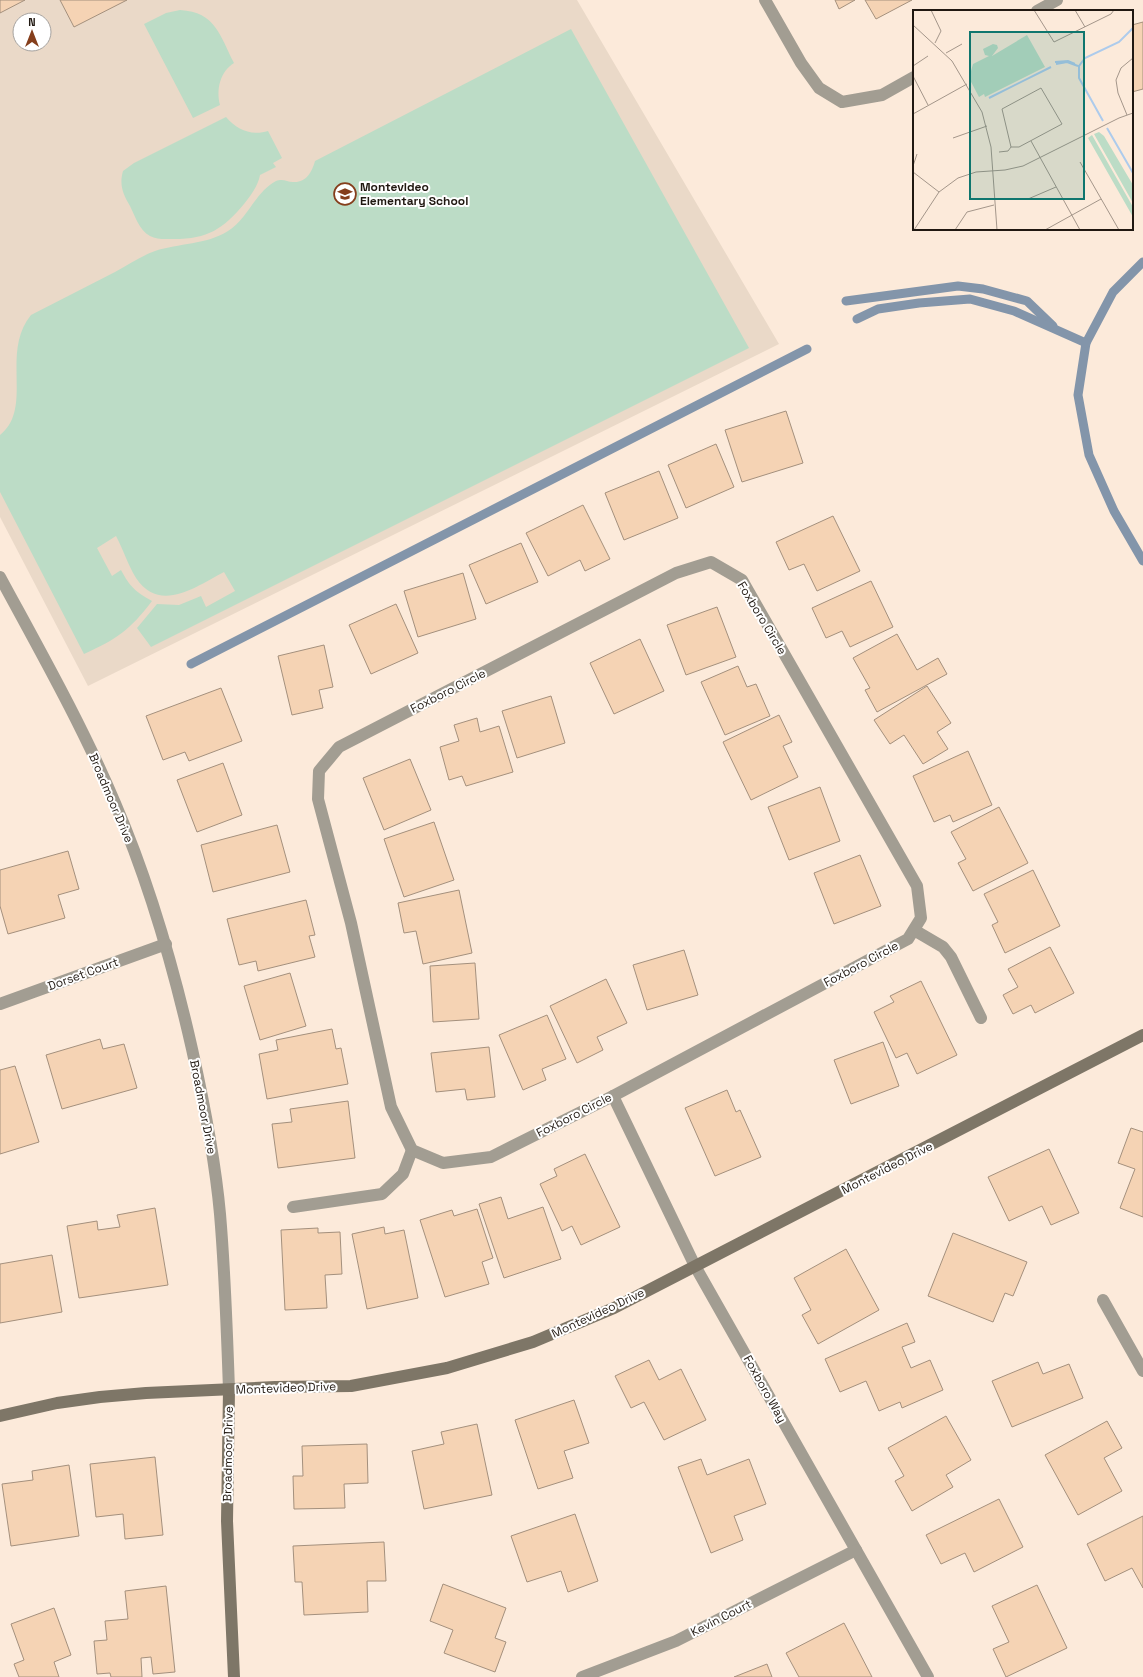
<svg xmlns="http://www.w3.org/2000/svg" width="1143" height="1677" font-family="'Space Grotesk',sans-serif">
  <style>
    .education { fill: #ead9c8; fill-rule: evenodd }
    .green { fill: #bcdcc6 }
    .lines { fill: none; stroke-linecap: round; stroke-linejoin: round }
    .stream { stroke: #8395aa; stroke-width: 9 }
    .building { fill: #f5d3b4; stroke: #a4907d }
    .lane { stroke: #a29d92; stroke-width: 12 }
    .street { stroke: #a29d92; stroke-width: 12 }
    .secondary { stroke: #7e7667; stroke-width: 12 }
    .labels { text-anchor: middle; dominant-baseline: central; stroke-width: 4; stroke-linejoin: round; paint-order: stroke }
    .poi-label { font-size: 12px; font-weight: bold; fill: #201811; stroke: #fff; text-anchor: start }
    .street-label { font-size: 12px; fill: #201811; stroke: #fff }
    .inset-river { fill: none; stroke: #adcbec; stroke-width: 2 }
    .inset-road { fill: none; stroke: #a4968a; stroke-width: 1 }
    .view { fill: #0f766e; fill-opacity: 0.15; stroke: #0f766e; stroke-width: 2 }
    .inset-edge { fill: none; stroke: #201811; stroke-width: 2 }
  </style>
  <rect width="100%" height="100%" fill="#fceada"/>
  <path class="education" d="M 0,0 L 577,0 L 779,344 L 88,686 L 0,517 ZM 20,20 L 44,20 L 44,44 L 20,44 Z"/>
  <g class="green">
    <path d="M 180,10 C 216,12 220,36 234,63 C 220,72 216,89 220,105 L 193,118 L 144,24 L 166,13 Z"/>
    <path d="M 571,29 L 749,348 L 151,647 L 137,628 L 157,604 L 179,605 L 201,596 L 206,607 L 235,591 L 224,572 C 197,586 160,614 136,578 C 128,565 123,549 116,536 L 97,548 L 112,576 L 121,570 C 130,587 136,592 152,601 C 130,630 117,639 84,654 L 0,492 L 0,435 C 34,408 0,353 31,315 C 59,301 87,286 115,272 C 128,265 141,256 155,251 C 179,243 206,245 228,231 C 248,219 255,192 276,181 C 283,178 287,182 293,182 C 306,183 312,172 315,161 Z"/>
    <path d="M 226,117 C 237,130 252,136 268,131 L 282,158 L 273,163 L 276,167 L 260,175 C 258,186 251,195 244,204 C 223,229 208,239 174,239 C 166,239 157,240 150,236 C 139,230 135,216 130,206 C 123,194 119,185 123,171 L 134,163 Z"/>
  </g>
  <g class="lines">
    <g class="stream">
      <path d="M 1143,262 L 1113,292 L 1086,343 L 1078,395 L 1089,455 L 1114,511 L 1143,561"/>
      <path d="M 846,301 L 958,286 L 983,289 L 1027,301 L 1053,326"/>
      <path d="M 857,319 L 878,309 L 919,303 L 970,299 L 1014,311 L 1086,343"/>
      <path d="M 191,664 L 807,349"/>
    </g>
  </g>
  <g class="building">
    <path d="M 0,0 L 25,0 L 0,13 Z"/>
    <path d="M 60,0 L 127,0 L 74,27 Z"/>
    <path d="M 835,0 L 855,0 L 839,9 Z"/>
    <path d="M 865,0 L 912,0 L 876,19 Z"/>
    <path d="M 1143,22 L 1143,89 L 1132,92 L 1132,25 Z"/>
    <path d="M 786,411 L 803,463 L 742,482 L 725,430 Z"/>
    <path d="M 716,444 L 734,487 L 686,508 L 668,465 Z"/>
    <path d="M 659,471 L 678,518 L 624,540 L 605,493 Z"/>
    <path d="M 583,505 L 610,559 L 585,571 L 580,560 L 548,576 L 526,533 Z"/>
    <path d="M 833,516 L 860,571 L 817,591 L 804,564 L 789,570 L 776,542 Z"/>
    <path d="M 521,543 L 538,582 L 486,604 L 469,565 Z"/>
    <path d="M 463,573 L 476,619 L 418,637 L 404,591 Z"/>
    <path d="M 871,581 L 893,627 L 850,647 L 842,631 L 826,638 L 812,608 Z"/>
    <path d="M 396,604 L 418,653 L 371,674 L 349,625 Z"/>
    <path d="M 717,607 L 736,657 L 686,675 L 667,625 Z"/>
    <path d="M 897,634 L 917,670 L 938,658 L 947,674 L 877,712 L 865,690 L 870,688 L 853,658 Z"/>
    <path d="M 640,639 L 664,691 L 614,714 L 590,663 Z"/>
    <path d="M 324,645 L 333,687 L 319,690 L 323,708 L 292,715 L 278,656 Z"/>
    <path d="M 738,666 L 747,687 L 756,684 L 770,716 L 725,735 L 701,682 Z"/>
    <path d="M 927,686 L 951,723 L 937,732 L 948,749 L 923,764 L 904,735 L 890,744 L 874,720 Z"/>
    <path d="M 221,688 L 242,741 L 189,761 L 185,752 L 163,760 L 146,716 Z"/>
    <path d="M 551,696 L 565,743 L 517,758 L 502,711 Z"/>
    <path d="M 779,715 L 792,742 L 783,746 L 798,777 L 751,800 L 723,742 Z"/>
    <path d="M 477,718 L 480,732 L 499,726 L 513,772 L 466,786 L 462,776 L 449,780 L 440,747 L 459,741 L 454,725 Z"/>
    <path d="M 968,751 L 992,805 L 953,822 L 950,815 L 934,822 L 913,776 Z"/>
    <path d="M 410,759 L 431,810 L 384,830 L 363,778 Z"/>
    <path d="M 223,763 L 242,815 L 197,832 L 177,780 Z"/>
    <path d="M 820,787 L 840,841 L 789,860 L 768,807 Z"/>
    <path d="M 999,807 L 1028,863 L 973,891 L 958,863 L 966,859 L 951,832 Z"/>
    <path d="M 434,822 L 454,880 L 404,897 L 384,839 Z"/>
    <path d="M 277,825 L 290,872 L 213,892 L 201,845 Z"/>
    <path d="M 68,851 L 79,889 L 58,895 L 65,918 L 8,934 L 0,906 L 0,870 Z"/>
    <path d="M 860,855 L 881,906 L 834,924 L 814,873 Z"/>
    <path d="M 1033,870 L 1060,926 L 1005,953 L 992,925 L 998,922 L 984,894 Z"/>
    <path d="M 459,890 L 472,953 L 423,964 L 416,931 L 404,933 L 398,903 Z"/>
    <path d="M 306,900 L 315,935 L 309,936 L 315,957 L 258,971 L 256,961 L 239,965 L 227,919 Z"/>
    <path d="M 1050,947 L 1074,993 L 1035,1013 L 1031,1005 L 1013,1014 L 1003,995 L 1018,987 L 1008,969 Z"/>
    <path d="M 684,950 L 698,995 L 647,1010 L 633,965 Z"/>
    <path d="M 475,963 L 479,1019 L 433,1022 L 430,966 Z"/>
    <path d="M 290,973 L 306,1026 L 260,1040 L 244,986 Z"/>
    <path d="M 606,979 L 627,1023 L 597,1037 L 603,1050 L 577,1063 L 550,1006 Z"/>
    <path d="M 921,981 L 957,1055 L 917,1074 L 907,1053 L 896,1058 L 874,1012 L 894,1002 L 890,996 Z"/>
    <path d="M 547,1015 L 566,1059 L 542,1069 L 546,1080 L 523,1090 L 499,1035 Z"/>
    <path d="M 332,1029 L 336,1049 L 341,1048 L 348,1084 L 267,1099 L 259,1054 L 278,1050 L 276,1040 Z"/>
    <path d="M 100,1039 L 103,1049 L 124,1044 L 137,1088 L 62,1109 L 46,1055 Z"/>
    <path d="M 883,1042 L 899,1086 L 851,1104 L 834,1060 Z"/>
    <path d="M 489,1047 L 495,1097 L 467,1100 L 465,1089 L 436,1092 L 431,1053 Z"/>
    <path d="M 15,1066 L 39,1142 L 0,1154 L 0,1070 Z"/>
    <path d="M 727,1090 L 736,1112 L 740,1110 L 761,1157 L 715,1176 L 685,1108 Z"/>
    <path d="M 348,1101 L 355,1158 L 278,1168 L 272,1124 L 292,1122 L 290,1109 Z"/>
    <path d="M 1131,1128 L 1143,1132 L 1143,1217 L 1120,1208 L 1135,1169 L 1118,1163 Z"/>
    <path d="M 1049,1149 L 1079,1213 L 1051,1225 L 1042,1206 L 1009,1221 L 988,1177 Z"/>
    <path d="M 585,1154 L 620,1227 L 581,1245 L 572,1226 L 562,1231 L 540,1184 L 557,1176 L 554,1169 Z"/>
    <path d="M 501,1197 L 508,1219 L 543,1207 L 561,1259 L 504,1278 L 479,1204 Z"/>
    <path d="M 155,1208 L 168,1285 L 79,1298 L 67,1226 L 97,1221 L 98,1230 L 120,1227 L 117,1215 Z"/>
    <path d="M 477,1209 L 493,1258 L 482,1262 L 489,1284 L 445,1297 L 420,1220 L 452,1210 L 454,1216 Z"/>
    <path d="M 384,1227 L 385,1234 L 404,1230 L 418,1298 L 367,1309 L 352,1234 Z"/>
    <path d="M 318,1228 L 318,1233 L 340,1232 L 342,1274 L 325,1275 L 327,1308 L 285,1310 L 281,1230 Z"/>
    <path d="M 953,1233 L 1027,1262 L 1013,1296 L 1005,1293 L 993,1322 L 928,1296 Z"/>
    <path d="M 846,1249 L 879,1310 L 818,1344 L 802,1315 L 811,1310 L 794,1278 Z"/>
    <path d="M 52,1255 L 62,1312 L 0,1323 L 0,1264 Z"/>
    <path d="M 907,1323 L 915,1342 L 902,1347 L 911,1368 L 930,1360 L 943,1390 L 902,1408 L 900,1402 L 879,1411 L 866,1381 L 840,1392 L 825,1359 Z"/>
    <path d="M 649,1360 L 659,1380 L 681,1369 L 706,1420 L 664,1440 L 644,1402 L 631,1408 L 615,1376 Z"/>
    <path d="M 1038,1362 L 1043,1374 L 1069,1364 L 1083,1398 L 1012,1427 L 992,1381 Z"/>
    <path d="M 574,1400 L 589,1443 L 564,1451 L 573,1478 L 538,1489 L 515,1420 Z"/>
    <path d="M 946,1416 L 971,1460 L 946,1475 L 953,1487 L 912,1511 L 895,1481 L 904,1476 L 888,1448 Z"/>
    <path d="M 1107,1421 L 1122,1448 L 1104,1458 L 1122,1491 L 1078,1515 L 1045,1455 Z"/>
    <path d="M 477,1424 L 492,1495 L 424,1509 L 412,1451 L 444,1444 L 441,1432 Z"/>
    <path d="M 367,1444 L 368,1483 L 344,1484 L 345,1508 L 294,1509 L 293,1476 L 303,1476 L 302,1446 Z"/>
    <path d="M 155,1457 L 163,1535 L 125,1539 L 123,1514 L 96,1517 L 90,1464 Z"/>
    <path d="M 701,1459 L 707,1475 L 749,1459 L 766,1504 L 734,1516 L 743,1540 L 711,1553 L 678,1467 Z"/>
    <path d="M 69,1465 L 79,1536 L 11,1546 L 2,1484 L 33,1480 L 32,1471 Z"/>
    <path d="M 999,1499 L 1023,1547 L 974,1572 L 965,1553 L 941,1564 L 926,1535 Z"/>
    <path d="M 575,1514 L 598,1581 L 568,1592 L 561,1571 L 527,1582 L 511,1536 Z"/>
    <path d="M 1143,1516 L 1143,1588 L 1132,1568 L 1105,1581 L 1087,1544 Z"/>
    <path d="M 384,1542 L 386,1581 L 367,1581 L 368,1612 L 304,1615 L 302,1582 L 295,1582 L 293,1546 Z"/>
    <path d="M 443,1584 L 506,1608 L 495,1638 L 506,1642 L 495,1672 L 444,1653 L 453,1630 L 430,1621 Z"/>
    <path d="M 1037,1585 L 1067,1648 L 1006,1677 L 993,1649 L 1009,1642 L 992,1606 Z"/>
    <path d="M 166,1586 L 175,1672 L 153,1674 L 151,1657 L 141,1658 L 142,1677 L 111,1677 L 110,1673 L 97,1674 L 94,1641 L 107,1640 L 105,1621 L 128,1619 L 125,1591 Z"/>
    <path d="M 54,1608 L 71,1655 L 54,1662 L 59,1677 L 19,1677 L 14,1664 L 24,1660 L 11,1624 Z"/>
    <path d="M 844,1623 L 872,1677 L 799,1677 L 786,1653 Z"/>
    <path d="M 767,1664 L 772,1677 L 734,1677 Z"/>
  </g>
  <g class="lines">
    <g class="lane">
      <path d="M 914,930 L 943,947 L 951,957 L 981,1018"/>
      <path d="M 293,1207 L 382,1194 L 403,1174 L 412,1150"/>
    </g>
    <g class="street">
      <path d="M 765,0 L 801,63 L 819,88 L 842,102 L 882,95 L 914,77"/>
      <path d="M 1037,11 L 1057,0"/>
      <path d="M 711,562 L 742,580 L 917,886 L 921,918 L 908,939 L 613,1096 L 491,1157 L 443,1163 L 412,1150 L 391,1107 L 351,923 L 318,799 L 319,771 L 339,747 L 676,573 Z"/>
      <path d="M 0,577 C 40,651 82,725 115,803 C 149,882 173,965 192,1049 C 204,1103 215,1158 220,1214 C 225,1272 227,1331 229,1390"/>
      <path d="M 0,1004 L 166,944"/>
      <path d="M 613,1096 L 695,1266 L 928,1677"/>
      <path d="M 1103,1300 L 1143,1371"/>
      <path d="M 582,1677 L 676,1641 L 856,1550"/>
    </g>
    <g class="secondary">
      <path d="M 229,1390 L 227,1521 L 234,1677"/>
      <path d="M 0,1416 L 57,1403 L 100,1397 L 146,1393 L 275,1387 L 351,1386 L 447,1368 L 533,1342 L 614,1308 L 1143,1035"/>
    </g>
  </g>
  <defs>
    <g id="school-ring" transform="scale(1.15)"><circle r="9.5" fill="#fff" stroke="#853e1c" stroke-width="1.5"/><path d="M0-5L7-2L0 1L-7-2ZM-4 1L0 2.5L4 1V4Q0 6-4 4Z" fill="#853e1c"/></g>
  </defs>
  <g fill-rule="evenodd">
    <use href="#school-ring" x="345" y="194"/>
  </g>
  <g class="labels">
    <g class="poi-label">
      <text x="360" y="187">Montevideo<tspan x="360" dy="14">Elementary School</tspan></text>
    </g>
    <g class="street-label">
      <text transform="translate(762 618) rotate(59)">Foxboro Circle</text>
      <text transform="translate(448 691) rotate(-27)">Foxboro Circle</text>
      <text transform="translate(111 798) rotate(67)">Broadmoor Drive</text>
      <text transform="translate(861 964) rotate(-28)">Foxboro Circle</text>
      <text transform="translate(83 974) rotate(-20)">Dorset Court</text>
      <text transform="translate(203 1107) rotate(79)">Broadmoor Drive</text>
      <text transform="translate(574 1115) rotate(-27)">Foxboro Circle</text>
      <text transform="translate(887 1168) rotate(-27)">Montevideo Drive</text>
      <text transform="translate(598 1313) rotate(-25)">Montevideo Drive</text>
      <text transform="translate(286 1388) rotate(-2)">Montevideo Drive</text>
      <text transform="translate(765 1389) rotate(61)">Foxboro Way</text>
      <text transform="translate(228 1454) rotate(-89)">Broadmoor Drive</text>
      <text transform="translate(721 1618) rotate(-27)">Kevin Court</text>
    </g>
  </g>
  <g transform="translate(913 10)">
    <rect width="220" height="220" fill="#fceada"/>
    <path d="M 114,25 L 132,57 L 72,87 L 71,84 L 66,87 L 56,68 L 60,54 L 76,46 L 72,45 L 70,39 L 80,34 L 84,35 L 85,38 L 79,46 ZM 186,122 L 191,126 L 220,175 L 220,193 L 181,124 ZM 179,125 L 220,197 L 220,207 L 175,128 Z" fill="#bcdcc6"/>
    <path class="inset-river" d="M 142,52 L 155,51 L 162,54M 143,54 L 154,52 L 165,56M 76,88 L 138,57M 190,111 L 166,68 L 166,56 L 172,48 L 206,32 L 220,18M 194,118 L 220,163"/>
    <path class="inset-road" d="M 18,0 L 28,21 L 22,33M 121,0 L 141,32 L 198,4 L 201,0M 162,0 L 172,17M 0,15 L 39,51 L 69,102 L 78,137 L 84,220M 33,43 L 49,34M 0,56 L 15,46M 0,66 L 15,95M 128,78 L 149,114 L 106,137 L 98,137 L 89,99 ZM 0,104 L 54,74M 214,105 L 205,83 L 203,70 L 208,58 L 220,48M 40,128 L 74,116M 118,131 L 167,220M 86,142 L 95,141 L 98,137M 167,152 L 206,220M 0,156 L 4,144M 0,162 L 26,182M 115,189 L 143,177M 1,220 L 26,182 L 45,168 L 63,162 L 92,160 L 110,156 L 206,108 L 220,103M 42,220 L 54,202 L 81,195M 132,220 L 188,189"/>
    <path class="view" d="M 57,22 L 171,22 L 171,189 L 57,189 Z"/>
    <rect width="220" height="220" class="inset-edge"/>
  </g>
  <g transform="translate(32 32)"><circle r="19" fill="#ffffff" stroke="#a6a3a0"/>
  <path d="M0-3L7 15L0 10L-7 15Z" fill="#853e1c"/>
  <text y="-6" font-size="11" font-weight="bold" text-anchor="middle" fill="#201811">N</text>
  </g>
</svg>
